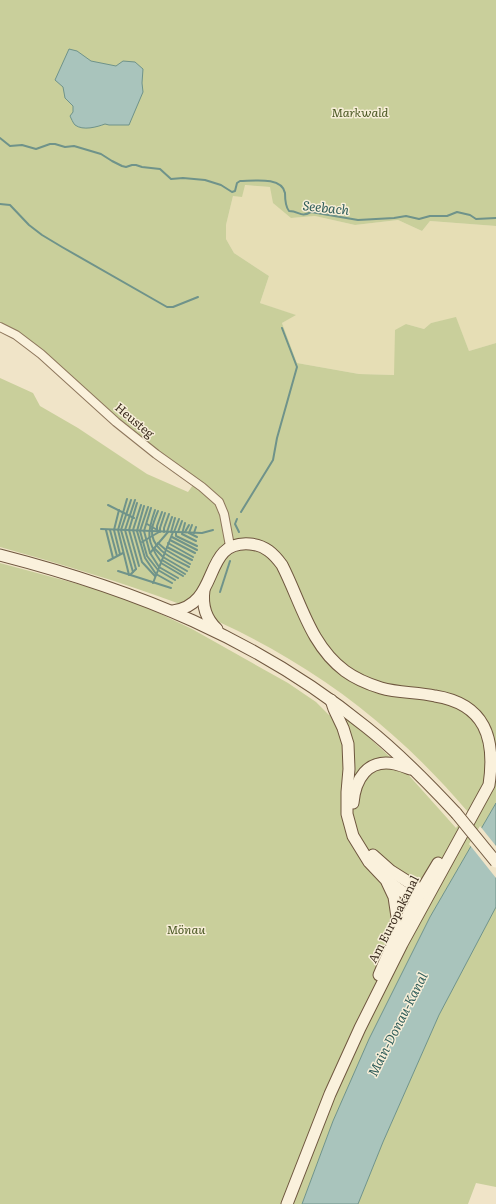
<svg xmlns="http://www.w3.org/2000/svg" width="496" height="1204" font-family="Literata,serif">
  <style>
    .farmland { fill: #e6deb5 }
    .green { fill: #c9cf9b }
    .water { fill: #a9c4bc; stroke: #6f938a }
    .pier { fill: #f0e4c8 }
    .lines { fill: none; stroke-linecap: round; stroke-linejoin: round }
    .stream { stroke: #6f938a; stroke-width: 2 }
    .street-casing { stroke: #8d765c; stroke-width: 10 }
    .secondary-casing { stroke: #6f573f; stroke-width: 13 }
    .street { stroke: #faf1dc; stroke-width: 8 }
    .secondary { stroke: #faf1dc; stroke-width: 11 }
    .secondary-bridge-casing { stroke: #6f573f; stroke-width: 13; stroke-linecap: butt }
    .secondary-bridge { stroke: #faf1dc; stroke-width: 11 }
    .labels { text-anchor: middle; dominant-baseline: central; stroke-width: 3; stroke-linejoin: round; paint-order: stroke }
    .park-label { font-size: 12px; font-style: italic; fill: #4d5a26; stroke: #f7eed8 }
    .street-label { font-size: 12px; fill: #3d2e20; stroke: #f7eed8 }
    .water-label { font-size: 13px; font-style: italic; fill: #2f5d5a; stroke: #f7eed8 }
  </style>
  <rect width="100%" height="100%" fill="#f0e4c8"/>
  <path class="farmland" d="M 244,185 L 270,187 L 291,218 L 315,216 L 355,225 L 398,220 L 422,231 L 430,221 L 496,226 L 496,343 L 469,351 L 456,318 L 431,323 L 424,329 L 406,324 L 394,375 L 359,374 L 297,363 L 282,323 L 295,315 L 260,303 L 269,276 L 234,253 L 226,239 L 226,225 L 233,196 Z"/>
  <g class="green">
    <path d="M 0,0 L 496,0 L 496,226 L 430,221 L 422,231 L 398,220 L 355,225 L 315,216 L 291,218 L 273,203 L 270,187 L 245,185 L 242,197 L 233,196 L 226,225 L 226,239 L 234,253 L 269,276 L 260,303 L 296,315 L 282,323 L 297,363 L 359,374 L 394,375 L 395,330 L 406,324 L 424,329 L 431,323 L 456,317 L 469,351 L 496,343 L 496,803 L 430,917 L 369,1039 L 333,1121 L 302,1204 L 0,1204 L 0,563 L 89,587 L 144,606 L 192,629 L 288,683 L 316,702 L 329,715 L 342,716 L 363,732 L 405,771 L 456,828 L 468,812 C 417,752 357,699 289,659 C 266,645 243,633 219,622 L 212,616 L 207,595 L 223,559 L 237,551 L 249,549 L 264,553 L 277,564 L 306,632 L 320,654 L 331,665 L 325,642 L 317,630 L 287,563 C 279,550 269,544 255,540 C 223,531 214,558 203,581 C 201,585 200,592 197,595 C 193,599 185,602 180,604 C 121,582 61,564 0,547 L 0,378 L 33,393 L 40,406 L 78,428 L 147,474 L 188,492 L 193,485 L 51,363 L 0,327 Z"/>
    <path d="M 496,907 L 496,1187 L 476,1183 L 468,1204 L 358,1204 L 383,1142 L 439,1015 Z"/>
  </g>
  <g class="water">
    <path d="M 69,49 L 77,51 L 91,61 L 116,66 L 123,61 L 135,62 L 143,69 L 142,83 L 143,92 L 129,125 L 109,125 L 105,124 C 97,127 83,131 75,125 C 73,123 71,118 70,116 L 73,112 L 73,106 L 65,98 L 63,87 L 55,80 Z"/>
    <path d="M 496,803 L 496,907 L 439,1015 L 383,1142 L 358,1204 L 302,1204 L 333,1121 L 369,1039 L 430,917 Z"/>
  </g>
  <path class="pier" d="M 480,826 L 496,846 L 496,878 L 469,844 Z"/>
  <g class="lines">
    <g class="stream">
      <path d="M 0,138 L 10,146 L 22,145 L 36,149 L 50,144 L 55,144 L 65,147 L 74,146 L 101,154 L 112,161 L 122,166 L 126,167 L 132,165 L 136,165 L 142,167 L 160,169 L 171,179 L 183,178 L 205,180 L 221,185 L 232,192 L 235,191 L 237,183 L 240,181 C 252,181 282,176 285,193 C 285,199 285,206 289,211 C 300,211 300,218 311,212 L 358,220 L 394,218 L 406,216 L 419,219 L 430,216 L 447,216 L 457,212 L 470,215 L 476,219 L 496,218"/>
      <path d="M 0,204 L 10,205 L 29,225 L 42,235 L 62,247 L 167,307 L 173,307 L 198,297"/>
      <path d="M 127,499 L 118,530 L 129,575"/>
      <path d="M 131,500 L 121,530 L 133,572"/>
      <path d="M 135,500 L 125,530 L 136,569"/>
      <path d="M 137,503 L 129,530 L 139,566"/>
      <path d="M 108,505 L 134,518"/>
      <path d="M 141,505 L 133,530 L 142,562 L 155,576"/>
      <path d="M 144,506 L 137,531 L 145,558 L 156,574 L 172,583"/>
      <path d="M 148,507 L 140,531 L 147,556 L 158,570 L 175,580"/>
      <path d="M 151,508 L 144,531 L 150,553 L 159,567 L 178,578"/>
      <path d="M 119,510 L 114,530 L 120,554"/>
      <path d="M 155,510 C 147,533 146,541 161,562"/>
      <path d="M 158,511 C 156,516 153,523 152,529 C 150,550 174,559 189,567"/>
      <path d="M 241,512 L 273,460 L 277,438 L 297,367 L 282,328"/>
      <path d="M 237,519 L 235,524 L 239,532"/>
      <path d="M 185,523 L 182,534 L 196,541"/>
      <path d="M 147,524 L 159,531"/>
      <path d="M 101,529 L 202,533 L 213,530"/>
      <path d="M 106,530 L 113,558"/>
      <path d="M 110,530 L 117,556"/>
      <path d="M 157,530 L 157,526 L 162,512"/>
      <path d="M 160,532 L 160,528 L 165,513"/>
      <path d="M 164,532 L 164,528 L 169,514"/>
      <path d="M 167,532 L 172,517"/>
      <path d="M 171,532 L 175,518"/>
      <path d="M 174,532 L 179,519"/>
      <path d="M 176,532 L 176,536 L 197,546"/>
      <path d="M 178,532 L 182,521"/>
      <path d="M 185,532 L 189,525"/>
      <path d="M 189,533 L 197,537"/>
      <path d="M 189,533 L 192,525"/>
      <path d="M 194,533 L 196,527"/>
      <path d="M 172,537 L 197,550"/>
      <path d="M 170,540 L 195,553"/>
      <path d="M 142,542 L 159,532"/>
      <path d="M 158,543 L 166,550 L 190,564"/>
      <path d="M 168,543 L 193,557"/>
      <path d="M 167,547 L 192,560"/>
      <path d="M 154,548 L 163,557 L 187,571"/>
      <path d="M 150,553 L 168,532"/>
      <path d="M 162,560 L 185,574"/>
      <path d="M 108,561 L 123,553"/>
      <path d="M 161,563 L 183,576"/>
      <path d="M 118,571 L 171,588"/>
      <path d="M 130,575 L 136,569"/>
      <path d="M 153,583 L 173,532"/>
      <path d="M 220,592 L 230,561"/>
    </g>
    <g class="street-casing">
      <path id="street" d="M 0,327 L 16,335 L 41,354 L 116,422 L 156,454 L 202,487 L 219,502 L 224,514 L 230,546"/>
    </g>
    <g class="secondary-casing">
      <g id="secondary">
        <path d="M 0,555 C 136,590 256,638 366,727 C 399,753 428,783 456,813"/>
        <path d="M 204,590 C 202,605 206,619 217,629"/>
        <path d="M 173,611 C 222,604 201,540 250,544 C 265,545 274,554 282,565 C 301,602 310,645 345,671 C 356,679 368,684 381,688 C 398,693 417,692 435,696 C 485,704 496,738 489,785 L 402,944 L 360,1028 L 330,1094 L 287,1204"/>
        <path d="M 331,700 L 334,709 L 343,728 L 348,744 L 349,769 L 347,792 L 347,814 L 353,836 L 369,862 L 386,880 L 394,897 L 397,917 L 392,944"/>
        <path d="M 353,803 C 355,780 367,758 395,764 C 400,765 405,767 410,769"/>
        <path d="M 373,855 L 391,871 L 421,890 L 424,897"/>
        <path d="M 387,880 C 397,888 410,900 425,897"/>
        <path d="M 379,975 C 395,936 416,899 438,863"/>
      </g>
    </g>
    <use href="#street" class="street"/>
    <use href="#secondary" class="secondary"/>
    <g class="secondary-bridge-casing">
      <path id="secondary-bridge" d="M 456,813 L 496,862"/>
    </g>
    <use href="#secondary-bridge" class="secondary-bridge"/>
  </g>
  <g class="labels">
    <g class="park-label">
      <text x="360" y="112">Markwald</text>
      <text x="186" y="929">Mönau</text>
    </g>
    <g class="street-label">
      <text transform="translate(135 420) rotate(40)">Heusteg</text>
      <text transform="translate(393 919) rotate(-63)">Am Europakanal</text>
    </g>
    <g class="water-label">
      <text transform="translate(326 207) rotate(6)">Seebach</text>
      <text transform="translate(397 1024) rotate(-63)">Main-Donau-Kanal</text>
    </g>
  </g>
</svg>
